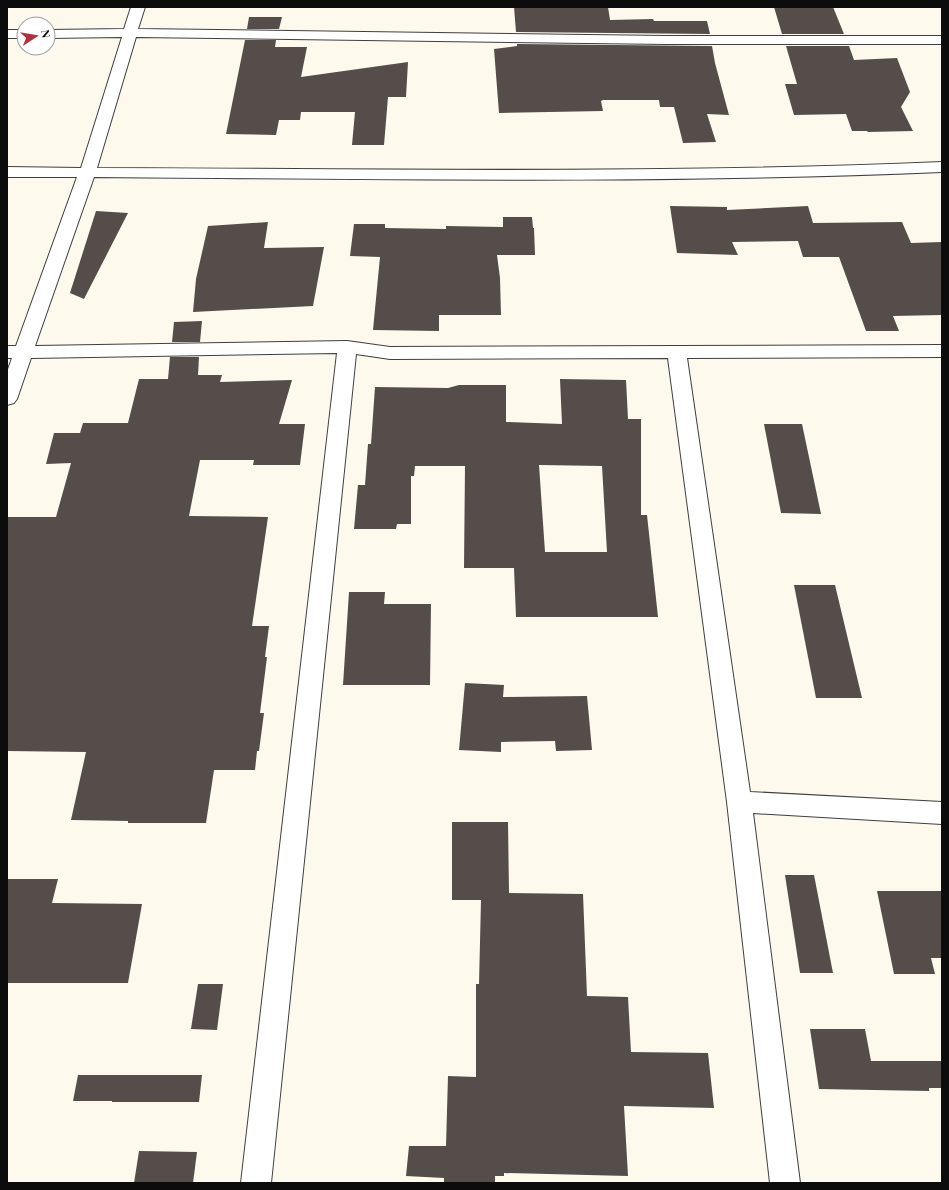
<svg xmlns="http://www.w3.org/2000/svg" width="949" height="1190" font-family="'Playfair Display',serif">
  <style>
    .building { fill: #544d4a; fill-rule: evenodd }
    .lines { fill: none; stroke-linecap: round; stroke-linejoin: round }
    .street-casing { stroke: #3f3f3f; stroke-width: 2 }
    .street { fill: #fff; fill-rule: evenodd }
  </style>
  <rect width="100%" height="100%" fill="#fef9ed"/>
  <g class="building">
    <path d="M 514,7 L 608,7 L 610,20 L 653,19 L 654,21 L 707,21 L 710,34 L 516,32 Z"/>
    <path d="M 774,7 L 833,7 L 844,34 L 782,34 Z"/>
    <path d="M 249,17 L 282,17 L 279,29 L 247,29 Z"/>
    <path d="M 245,40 L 276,40 L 275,47 L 307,47 L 301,77 L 408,62 L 406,97 L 388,97 L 384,145 L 352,145 L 355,112 L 301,112 L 300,120 L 279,120 L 276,135 L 226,134 Z"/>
    <path d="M 517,44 L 712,46 L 715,63 L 729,115 L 707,114 L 716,142 L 683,143 L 674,107 L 660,107 L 659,100 L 603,100 L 601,101 L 603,111 L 499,113 L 494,49 L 517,46 Z"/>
    <path d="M 786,46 L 849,46 L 854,60 L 897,58 L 910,92 L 901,107 L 913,131 L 868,132 L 867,131 L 852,131 L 846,114 L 794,115 L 785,84 L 797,84 Z"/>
    <path d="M 670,206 L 727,207 L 727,210 L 808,206 L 813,223 L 902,222 L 911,243 L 942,242 L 942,315 L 893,316 L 899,331 L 866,331 L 839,257 L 803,257 L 798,241 L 732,242 L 738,255 L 677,253 Z"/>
    <path d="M 96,211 L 128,213 L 84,299 L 70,293 Z"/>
    <path d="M 503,217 L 532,217 L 533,228 L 534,228 L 535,255 L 497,255 L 500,278 L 501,315 L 439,315 L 439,331 L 373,330 L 380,257 L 350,256 L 354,224 L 385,224 L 385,228 L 446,229 L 446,226 L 503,227 Z"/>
    <path d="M 268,222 L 264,248 L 324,247 L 313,306 L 193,312 L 196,279 L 208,226 Z"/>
    <path d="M 202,321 L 200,342 L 172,342 L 174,322 Z"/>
    <path d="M 170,357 L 199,357 L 198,375 L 222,375 L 220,382 L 292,380 L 279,424 L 305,424 L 300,465 L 253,465 L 254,460 L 200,460 L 189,516 L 268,517 L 252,626 L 269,626 L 265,657 L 267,657 L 260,713 L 264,713 L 259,751 L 257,751 L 255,770 L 214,770 L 206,823 L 128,823 L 128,821 L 71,820 L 86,752 L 7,751 L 7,517 L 56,517 L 71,463 L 46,464 L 54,433 L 80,433 L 83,423 L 128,423 L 139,379 L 168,379 Z"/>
    <path d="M 560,379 L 626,380 L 628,419 L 641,419 L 641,515 L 647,515 L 658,617 L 516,617 L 514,568 L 464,568 L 465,466 L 415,466 L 414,476 L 411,476 L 411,524 L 397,524 L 396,529 L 354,529 L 358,485 L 365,485 L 368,444 L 371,444 L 375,387 L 448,388 L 459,385 L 506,385 L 506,422 L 562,424 ZM 539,465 L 602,466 L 607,552 L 545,552 Z"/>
    <path d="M 764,424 L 802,424 L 821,514 L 781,513 Z"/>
    <path d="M 794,585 L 835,585 L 862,698 L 816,698 Z"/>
    <path d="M 349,592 L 385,592 L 384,604 L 431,604 L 430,685 L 343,685 Z"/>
    <path d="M 465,683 L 504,685 L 503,697 L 587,696 L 592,750 L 556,751 L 555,741 L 501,742 L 501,752 L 459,750 Z"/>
    <path d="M 452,822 L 508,822 L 509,893 L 583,894 L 587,996 L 628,997 L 631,1052 L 708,1053 L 714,1108 L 624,1106 L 628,1176 L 504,1173 L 504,1176 L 495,1176 L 495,1183 L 444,1183 L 444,1178 L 406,1176 L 409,1146 L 446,1146 L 448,1076 L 476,1077 L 476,984 L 479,984 L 481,900 L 452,900 Z"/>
    <path d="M 785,875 L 814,875 L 833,973 L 800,973 Z"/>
    <path d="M 7,879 L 58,879 L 52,903 L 142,904 L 128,983 L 7,983 Z"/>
    <path d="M 877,891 L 942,891 L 942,958 L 931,958 L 935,974 L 894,974 Z"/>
    <path d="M 198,984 L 223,984 L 217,1030 L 191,1029 Z"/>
    <path d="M 810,1029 L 865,1029 L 871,1061 L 942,1061 L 942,1088 L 929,1088 L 929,1091 L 819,1089 Z"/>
    <path d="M 78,1075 L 202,1075 L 199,1102 L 112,1102 L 112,1101 L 73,1101 Z"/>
    <path d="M 139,1151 L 197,1152 L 193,1183 L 134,1183 Z"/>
  </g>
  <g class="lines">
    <g class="street-casing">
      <g id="street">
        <path d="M 131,7 L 145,7 L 138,29 L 667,36 L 942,36 L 942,44 L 667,44 L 136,37 L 97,168 C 378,169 660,174 942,162 L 942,172 C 659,184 376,179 94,177 L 35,346 L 347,341 L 390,347 L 942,345 L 942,357 L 687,358 L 750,792 L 942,802 L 942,824 L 753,813 L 800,1183 L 770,1183 L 727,802 L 668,358 L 390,359 L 356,354 L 271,1183 L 241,1183 L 337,353 L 31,358 L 17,399 L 14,403 L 7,405 L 7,372 L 12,358 L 7,358 L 7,346 L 16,346 L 77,177 L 7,177 L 7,167 L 81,168 L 122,37 L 48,38 L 48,30 L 124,29 Z"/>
        <rect x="7" y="30" width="17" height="8"/>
      </g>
    </g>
    <use href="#street" class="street"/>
  </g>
  <rect width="949" height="1190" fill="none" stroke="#0c0c0c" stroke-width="16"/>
  <g transform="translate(36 36) rotate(78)"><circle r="19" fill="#ffffff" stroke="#9e9e9e"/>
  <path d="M0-3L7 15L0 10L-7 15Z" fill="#b1303d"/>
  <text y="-6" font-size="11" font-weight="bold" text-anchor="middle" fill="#0c0c0c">N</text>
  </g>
</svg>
